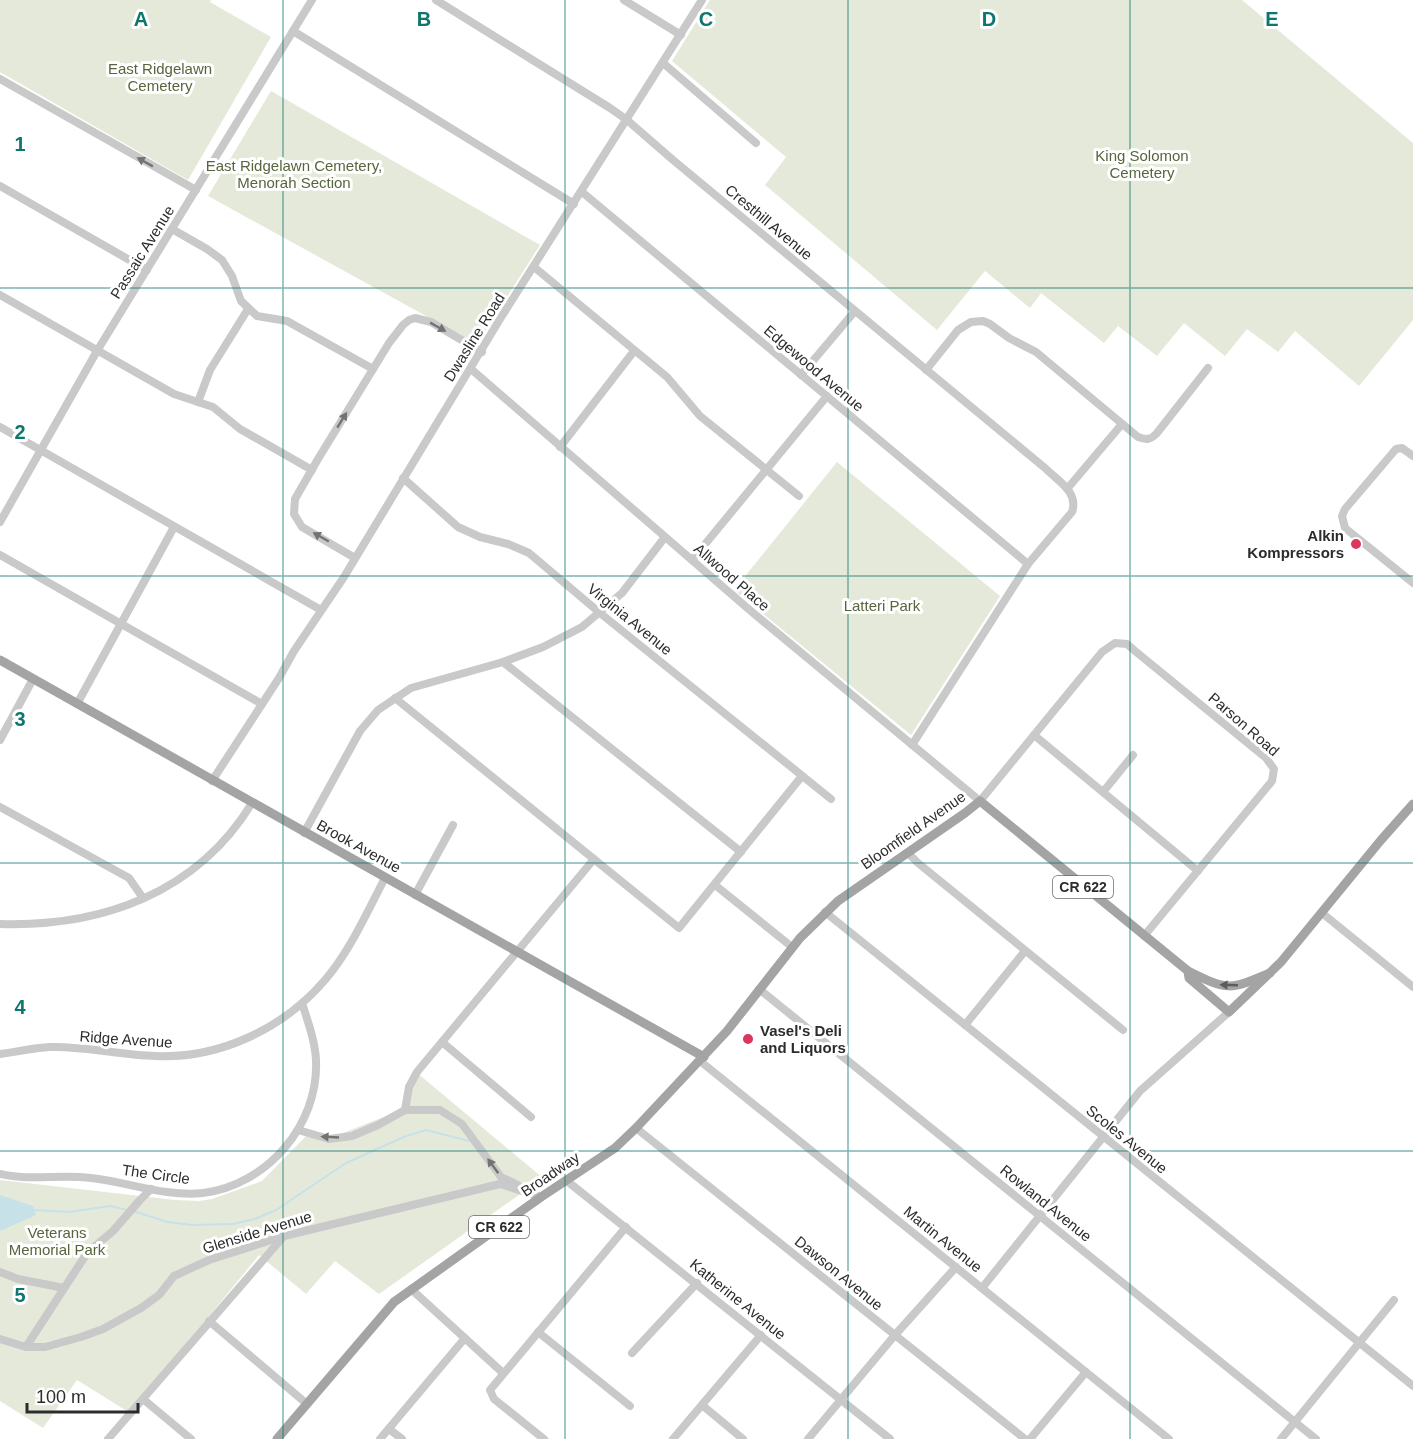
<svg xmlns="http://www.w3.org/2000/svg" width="1413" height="1439" font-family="Arial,sans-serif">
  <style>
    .green { fill: #e5e9da }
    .water { fill: #c6e1e8 }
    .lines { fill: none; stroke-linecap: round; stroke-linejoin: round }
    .stream { stroke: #c6e1e8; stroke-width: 2 }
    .minor { stroke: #c9c9c9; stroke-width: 8 }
    .major { stroke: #a4a4a4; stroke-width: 9 }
    .oneway { fill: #737373 }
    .oneway2 { fill: #5c5c5c }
    .grid { fill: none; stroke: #0f766e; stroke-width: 1.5; stroke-opacity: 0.55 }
    .poi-dot { fill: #dc355e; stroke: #fff; stroke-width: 2 }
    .labels { text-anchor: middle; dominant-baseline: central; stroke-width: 6; stroke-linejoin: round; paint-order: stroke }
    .shield { fill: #fff; stroke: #6b6b6b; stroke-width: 1.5 }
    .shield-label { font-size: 14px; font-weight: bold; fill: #2c2c2c }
    .park-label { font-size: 15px; fill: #56653c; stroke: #fff }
    .street-label { font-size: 15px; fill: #2c2c2c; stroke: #fff }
    .poi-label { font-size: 15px; font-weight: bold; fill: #2c2c2c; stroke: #fff; text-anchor: end }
    .grid-label { font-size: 20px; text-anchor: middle; font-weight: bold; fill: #0f766e; stroke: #fff; stroke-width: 6; stroke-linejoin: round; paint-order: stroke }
  </style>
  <rect width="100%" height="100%" fill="#fff"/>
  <g class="green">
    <path d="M 0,0 L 211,0 L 210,2 L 271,37 L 188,180 L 0,72 Z"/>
    <path d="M 710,0 L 1242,0 L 1413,143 L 1413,320 L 1359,386 L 1295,331 L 1278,352 L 1247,329 L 1225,356 L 1184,323 L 1157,356 L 1118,326 L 1104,343 L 1041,293 L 1030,308 L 985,271 L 937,330 L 765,185 L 786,157 L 672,61 Z"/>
    <path d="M 271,91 L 540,245 L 477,344 L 208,196 Z"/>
    <path d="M 837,462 L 1000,596 L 911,735 L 734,590 Z"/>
    <path d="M 416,1072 L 543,1178 L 379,1294 L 335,1261 L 306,1294 L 259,1255 L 130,1413 L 77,1380 L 43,1428 L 0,1401 L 0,1180 L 175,1200 L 199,1201 L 212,1199 L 262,1181 L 306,1136 L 333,1137 L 406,1108 Z"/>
  </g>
  <path class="water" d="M 0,1195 L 33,1206 L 36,1215 L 0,1231 Z"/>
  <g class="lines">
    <g class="stream">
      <path d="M 34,1210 L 69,1212 L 110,1206 L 127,1210"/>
      <path d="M 133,1211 L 168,1222 L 192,1225 L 233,1224 L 255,1219 L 276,1210 L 346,1163 L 406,1136 L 426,1130 L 469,1141"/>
    </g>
    <g class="minor">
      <path d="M 436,0 L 610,108 L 627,120 L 673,160 L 1045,468 C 1058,481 1079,492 1072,512 L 1028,564 L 912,745"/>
      <path d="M 624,0 L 681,35"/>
      <path d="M 293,31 L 574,204"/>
      <path d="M 663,63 L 756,143"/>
      <path d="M 0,79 L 196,190"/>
      <path d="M 0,186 L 147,270"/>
      <path d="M 582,192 L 1028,564"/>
      <path d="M 172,229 L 207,249 L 222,260 L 232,276 L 241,301 L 257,316 L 287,321 L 373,369"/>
      <path d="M 534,267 L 667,377 L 700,416 L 799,496"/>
      <path d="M 0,295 L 174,394 L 213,407 L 240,429 L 312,470"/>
      <path d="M 471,369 L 752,612 L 980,801 L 1102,652 L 1115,643 L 1127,644 L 1135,651 L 1266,758 L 1274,769 L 1272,781 L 1144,936"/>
      <path d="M 926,370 L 958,330 L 971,322 L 983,321 L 990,324 L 1009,338 L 1036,352 L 1138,437 C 1146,440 1151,440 1157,433 L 1208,368"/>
      <path d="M 801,375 L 855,311"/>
      <path d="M 198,402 L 210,370 L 248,309"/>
      <path d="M 0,427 L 321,610"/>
      <path d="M 560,447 L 634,351"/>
      <path d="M 1413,456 L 1402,448 L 1396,449 L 1345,509 L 1342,516 L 1345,528 L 1413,583"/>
      <path d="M 403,478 L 458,527 L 480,537 L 508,544 L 529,553 L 600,613 L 831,799"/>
      <path d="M 1067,489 L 1122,424"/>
      <path d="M 0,522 L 97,351 L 312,0"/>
      <path d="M 0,555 L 262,704"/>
      <path d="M 355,558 L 302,527 L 294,514 L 295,499 L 318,459 L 389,343 L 403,325 L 409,320 L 415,318 L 431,322 L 482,352"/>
      <path d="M 692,560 L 827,396"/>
      <path d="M 503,662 L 741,852"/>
      <path d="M 395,698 L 679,928 L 802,776"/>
      <path d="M 77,704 L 174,527"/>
      <path d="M 1034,735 L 1198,871"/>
      <path d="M 0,740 L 33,679"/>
      <path d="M 212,781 L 279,678 L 294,651 L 344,577 L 500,319 L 702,0"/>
      <path d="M 1103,792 L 1133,755"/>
      <path d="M 0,807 L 129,878 L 143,898"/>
      <path d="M 304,833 L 360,731 L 378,710 L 411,688 L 503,662 L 543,647 L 582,627 L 622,593 L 665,537"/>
      <path d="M 908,853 L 918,863 L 1123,1030"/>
      <path d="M 715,885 L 792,947"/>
      <path d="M 415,895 L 453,825"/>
      <path d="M 825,912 L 1413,1386"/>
      <path d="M 1322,913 L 1413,987"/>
      <path d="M 0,924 C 102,927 197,893 252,803"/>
      <path d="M 759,989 L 1316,1439"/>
      <path d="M 965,1025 L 1025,951"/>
      <path d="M 442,1042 L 531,1117"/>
      <path d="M 0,1054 C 16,1052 33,1048 50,1047 C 85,1046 120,1055 155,1056 C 219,1059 283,1029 325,980 C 350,951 367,912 385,878"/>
      <path d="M 700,1061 L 1169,1439"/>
      <path d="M 405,1110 L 409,1087 L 417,1072 L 594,859"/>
      <path d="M 636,1128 L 1025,1439"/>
      <path d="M 298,1130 L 329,1139 L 352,1136 L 378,1125 L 405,1110 L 440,1110 L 462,1124 L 501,1177 L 518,1185"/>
      <path d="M 0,1174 C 30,1181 60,1174 91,1178 C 128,1182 165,1197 203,1193 C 267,1185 319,1125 316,1060 C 315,1041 308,1022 302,1003"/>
      <path d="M 567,1181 L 890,1439"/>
      <path d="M 0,1272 L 18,1279 L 64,1288"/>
      <path d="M 982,1288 L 1140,1091 L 1229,1012"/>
      <path d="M 411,1289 L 503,1373"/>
      <path d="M 209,1321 L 307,1404"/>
      <path d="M 538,1332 L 630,1406"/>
      <path d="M 0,1339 L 26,1347 L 45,1347 L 81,1337 L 103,1329 L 141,1308 L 159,1295 L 174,1276 L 209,1260 L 284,1236 L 500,1184 L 541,1197"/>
      <path d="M 26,1347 L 87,1253 L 113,1231 L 140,1200 L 151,1189"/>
      <path d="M 632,1353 L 697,1283"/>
      <path d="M 143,1399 L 191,1439"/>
      <path d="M 702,1405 L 743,1439"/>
      <path d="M 389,1429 L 402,1439"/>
      <path d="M 108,1439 L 284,1236"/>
      <path d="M 380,1439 L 465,1338"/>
      <path d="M 544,1439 L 494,1399 L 490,1390 L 626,1227"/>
      <path d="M 673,1439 L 761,1335"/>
      <path d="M 808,1439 L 895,1335 L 956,1267"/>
      <path d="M 1030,1439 L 1086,1372"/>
      <path d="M 1281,1439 L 1394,1300"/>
    </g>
    <g class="major">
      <path d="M 0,660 L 704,1057"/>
      <path d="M 1188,971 L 1189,978 L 1229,1012 L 1281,962 L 1381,840 L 1413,804"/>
      <path d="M 277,1439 L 394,1302 L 541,1197 L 615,1148 L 636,1128 L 727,1031 L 800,938 L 838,901 L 965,813 L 980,801 L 1188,971 C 1228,991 1230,990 1270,973"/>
    </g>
  </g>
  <defs><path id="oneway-solid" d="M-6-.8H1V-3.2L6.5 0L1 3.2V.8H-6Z" transform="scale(1.5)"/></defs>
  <g class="oneway">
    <use href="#oneway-solid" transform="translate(145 162) rotate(-151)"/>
    <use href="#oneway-solid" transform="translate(438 327) rotate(29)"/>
    <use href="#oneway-solid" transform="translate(342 420) rotate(-58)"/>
    <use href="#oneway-solid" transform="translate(321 537) rotate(-150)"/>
    <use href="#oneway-solid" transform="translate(330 1137) rotate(-177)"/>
    <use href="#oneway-solid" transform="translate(493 1166) rotate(-126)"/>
  </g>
  <use class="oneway2" href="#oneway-solid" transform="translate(1229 985) rotate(-178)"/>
  <path class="grid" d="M 283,0 L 283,1439M 565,0 L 565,1439M 848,0 L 848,1439M 1130,0 L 1130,1439M 0,288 L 1413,288M 0,576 L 1413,576M 0,863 L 1413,863M 0,1151 L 1413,1151"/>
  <g class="poi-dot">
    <circle cx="1356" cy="544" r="6"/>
    <circle cx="748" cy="1039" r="6"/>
  </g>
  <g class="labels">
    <g class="shield">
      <rect x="1053" y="876" width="60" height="22" rx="4.5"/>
      <rect x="469" y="1216" width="60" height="22" rx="4.5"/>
    </g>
    <g class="shield-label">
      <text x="1083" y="887">CR 622</text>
      <text x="499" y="1227">CR 622</text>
    </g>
    <g class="park-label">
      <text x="160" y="68">East Ridgelawn<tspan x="160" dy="17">Cemetery</tspan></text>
      <text x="1142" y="155">King Solomon<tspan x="1142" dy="17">Cemetery</tspan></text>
      <text x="294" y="165">East Ridgelawn Cemetery,<tspan x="294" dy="17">Menorah Section</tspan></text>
      <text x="882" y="605">Latteri Park</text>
      <text x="57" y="1232">Veterans<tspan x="57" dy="17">Memorial Park</tspan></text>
    </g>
    <g class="street-label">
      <text transform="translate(769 222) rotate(40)">Cresthill Avenue</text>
      <text transform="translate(142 252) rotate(-58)">Passaic Avenue</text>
      <text transform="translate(474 337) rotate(-58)">Dwasline Road</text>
      <text transform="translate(814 368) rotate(40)">Edgewood Avenue</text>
      <text transform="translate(732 577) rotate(41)">Allwood Place</text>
      <text transform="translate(630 619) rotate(39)">Virginia Avenue</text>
      <text transform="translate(1244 724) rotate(41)">Parson Road</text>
      <text transform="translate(913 830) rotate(-35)">Bloomfield Avenue</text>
      <text transform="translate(359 846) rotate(29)">Brook Avenue</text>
      <text transform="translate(126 1039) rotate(4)">Ridge Avenue</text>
      <text transform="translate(1127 1139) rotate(39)">Scoles Avenue</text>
      <text transform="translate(156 1174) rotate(8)">The Circle</text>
      <text transform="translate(550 1174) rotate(-34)">Broadway</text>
      <text transform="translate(1046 1203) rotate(39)">Rowland Avenue</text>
      <text transform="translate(257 1232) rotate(-17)">Glenside Avenue</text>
      <text transform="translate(943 1239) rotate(39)">Martin Avenue</text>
      <text transform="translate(839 1273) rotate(39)">Dawson Avenue</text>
      <text transform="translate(738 1299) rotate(39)">Katherine Avenue</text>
    </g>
    <g class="poi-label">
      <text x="1344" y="535">Alkin<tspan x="1344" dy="17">Kompressors</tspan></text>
      <text x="760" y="1030" text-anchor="start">Vasel's Deli<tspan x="760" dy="17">and Liquors</tspan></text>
    </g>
  </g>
  <g class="grid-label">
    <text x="141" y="26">A</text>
    <text x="424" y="26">B</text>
    <text x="706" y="26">C</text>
    <text x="989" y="26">D</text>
    <text x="1272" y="26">E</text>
    <text x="20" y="151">1</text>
    <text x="20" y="439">2</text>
    <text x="20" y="726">3</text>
    <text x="20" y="1014">4</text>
    <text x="20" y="1302">5</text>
  </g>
  <path d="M27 1403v9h111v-9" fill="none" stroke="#2c2c2c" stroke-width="3"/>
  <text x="36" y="1403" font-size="18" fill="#2c2c2c" stroke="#ffffff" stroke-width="4.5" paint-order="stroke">100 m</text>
</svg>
